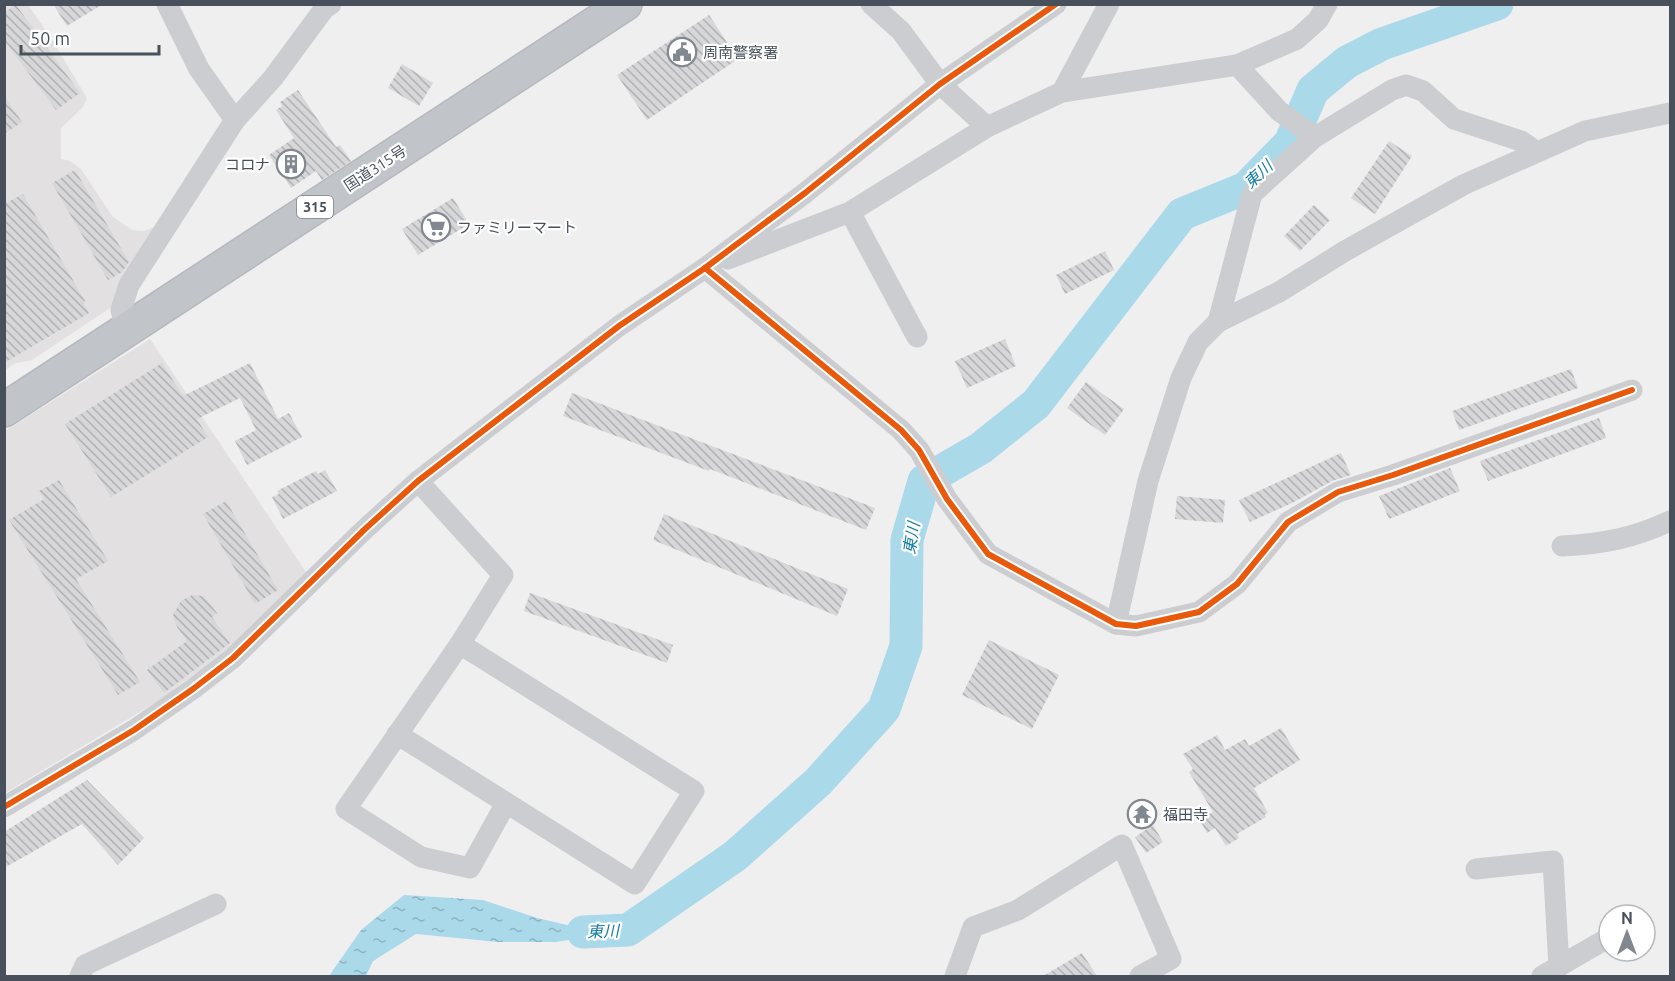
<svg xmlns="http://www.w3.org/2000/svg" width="1675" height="981" font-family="Ubuntu,'Noto Sans JP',sans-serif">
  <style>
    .education { fill: #e2e0e1 }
    .water { fill: url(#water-ripples) }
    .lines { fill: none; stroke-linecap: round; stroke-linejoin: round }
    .river { stroke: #aad9ea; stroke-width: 33 }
    .building { fill: url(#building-back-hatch) }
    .trunk-casing { stroke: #b5b8be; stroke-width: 36 }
    .minor { stroke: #cbcdd0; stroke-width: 21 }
    .trunk { stroke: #c1c5c9; stroke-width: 33 }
    .cycleway-casing { stroke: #fff; stroke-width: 10 }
    .cycleway { stroke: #e8590c; stroke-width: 6 }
    .labels { text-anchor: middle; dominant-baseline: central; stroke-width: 4.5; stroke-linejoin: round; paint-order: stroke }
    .shield { fill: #fff; stroke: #7e848c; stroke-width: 1.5 }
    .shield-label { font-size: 14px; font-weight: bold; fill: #47505b }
    .poi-label { font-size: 15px; fill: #47505b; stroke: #fff; text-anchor: start }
    .street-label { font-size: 15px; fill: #47505b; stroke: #fff }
    .water-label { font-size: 16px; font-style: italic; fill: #117ba3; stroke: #fff }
  </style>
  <defs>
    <pattern id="water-ripples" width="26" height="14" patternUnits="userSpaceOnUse" patternTransform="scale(1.5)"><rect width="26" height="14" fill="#aad9ea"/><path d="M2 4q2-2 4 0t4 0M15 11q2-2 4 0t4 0" fill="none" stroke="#8cb2c1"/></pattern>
    <pattern id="building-back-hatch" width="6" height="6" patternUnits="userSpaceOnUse" patternTransform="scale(1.5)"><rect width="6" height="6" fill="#d7d7d9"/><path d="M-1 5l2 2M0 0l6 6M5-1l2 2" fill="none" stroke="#b0b1b3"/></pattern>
  </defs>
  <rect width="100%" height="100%" fill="#f0efef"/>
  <g class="education">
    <path d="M 5,5 L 28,5 L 51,38 L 87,98 L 83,107 L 61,128 L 61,159 L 70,161 L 81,169 L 112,216 L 132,230 L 143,231 L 170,222 L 113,306 L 32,360 L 16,363 L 5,370 Z"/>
    <path d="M 150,339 L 308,575 L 227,652 L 158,701 L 5,793 L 5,431 Z"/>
  </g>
  <path class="water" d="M 404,895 L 483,900 L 537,918 L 576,927 L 628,930 L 556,942 L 498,942 L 416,934 L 373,961 L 366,976 L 329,976 L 361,930 Z"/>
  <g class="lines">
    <path class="river" d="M 583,932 L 628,930 L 735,856 L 818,782 L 884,709 L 906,646 L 907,540 L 924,481 L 981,448 L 1036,404 L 1182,214 L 1246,188 L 1290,143 L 1313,90 L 1347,62 L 1382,44 L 1497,4"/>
  </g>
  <g class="building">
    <path d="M 53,4 L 103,4 L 67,26 Z"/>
    <path d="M 16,5 L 80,93 L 56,110 L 4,40 L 4,13 Z"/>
    <path d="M 709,15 L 738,59 L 647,120 L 617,75 Z"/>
    <path d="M 402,64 L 433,83 L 419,106 L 388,88 Z"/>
    <path d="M 298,90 L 336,147 L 340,145 L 351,161 L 322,180 L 316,171 L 291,188 L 269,155 L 294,138 L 276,110 L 282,106 L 280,102 Z"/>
    <path d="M 4,96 L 22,122 L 4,134 Z"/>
    <path d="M 1389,141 L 1412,156 L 1375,214 L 1351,198 Z"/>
    <path d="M 75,170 L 129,262 L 122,272 L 108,280 L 52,183 Z"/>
    <path d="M 23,194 L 85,301 L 84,304 L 89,313 L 4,363 L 4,204 Z"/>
    <path d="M 453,198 L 469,224 L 418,255 L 402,229 Z"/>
    <path d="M 1314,205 L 1330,220 L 1300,251 L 1284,236 Z"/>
    <path d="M 1105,251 L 1114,270 L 1065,294 L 1056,275 Z"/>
    <path d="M 1005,339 L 1016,366 L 967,388 L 955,361 Z"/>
    <path d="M 162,363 L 183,396 L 250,363 L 278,419 L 289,413 L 302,437 L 247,465 L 235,441 L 256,430 L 240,398 L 197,419 L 208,437 L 111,497 L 65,424 Z"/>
    <path d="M 1571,369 L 1578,388 L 1459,430 L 1452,411 Z"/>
    <path d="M 1086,382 L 1124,409 L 1105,435 L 1067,408 Z"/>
    <path d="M 572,393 L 875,508 L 866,530 L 710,469 L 709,471 L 563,416 Z"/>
    <path d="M 1599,418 L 1606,438 L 1488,481 L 1480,461 Z"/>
    <path d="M 1341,453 L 1351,475 L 1332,481 L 1294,502 L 1250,522 L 1239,500 Z"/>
    <path d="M 1450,468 L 1460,491 L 1389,519 L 1379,496 Z"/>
    <path d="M 325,470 L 337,491 L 283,519 L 272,497 L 279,494 L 277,491 L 316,471 L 318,474 Z"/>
    <path d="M 59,480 L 108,561 L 76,579 L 140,682 L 118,695 L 9,520 L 44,499 L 39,491 Z"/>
    <path d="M 1177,496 L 1225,500 L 1223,523 L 1175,519 Z"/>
    <path d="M 226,501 L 278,590 L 255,604 L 203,514 Z"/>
    <path d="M 664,514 L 848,589 L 837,616 L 653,540 Z"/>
    <path d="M 530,593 L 673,645 L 667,663 L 524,611 Z"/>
    <path d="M 192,595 L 204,596 L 217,613 L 212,617 L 230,643 L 164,693 L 147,670 L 187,641 L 177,627 L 173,615 L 181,601 Z"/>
    <path d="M 989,640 L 1059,675 L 1032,729 L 962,695 Z"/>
    <path d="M 1281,728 L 1300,760 L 1254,788 L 1268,813 L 1264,815 L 1266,817 L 1237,834 L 1239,838 L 1226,846 L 1215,828 L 1207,833 L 1199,819 L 1213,812 L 1189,772 L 1193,769 L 1183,754 L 1217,735 L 1225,750 L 1245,739 L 1249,746 Z"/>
    <path d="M 87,780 L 144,838 L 118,865 L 82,824 L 4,868 L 4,832 Z"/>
    <path d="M 1142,799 L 1157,817 L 1144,829 L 1128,811 Z"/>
    <path d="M 1153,825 L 1163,842 L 1146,853 L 1135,837 Z"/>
    <path d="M 1082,953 L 1097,976 L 1043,976 Z"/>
  </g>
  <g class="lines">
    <g class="trunk-casing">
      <path id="trunk" d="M 4,410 L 625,4"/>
    </g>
    <g class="minor">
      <path d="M 167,4 L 199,69 L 235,120"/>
      <path d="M 871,4 L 901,31 L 940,84 L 987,127"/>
      <path d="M 1237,65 L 1279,111 L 1315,137"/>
      <path d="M 1062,92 L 1109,4"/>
      <path d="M 850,212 L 917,337"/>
      <path d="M 728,259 L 850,212 L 987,127 L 1062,92 L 1237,65 L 1297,39 L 1318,20 L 1327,4"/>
      <path d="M 705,268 L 901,430 L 919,450 L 947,499 L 988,554 L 1116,624 L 1136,626 L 1199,612 L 1237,584 L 1288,522 L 1338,492 L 1393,475 L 1632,390"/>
      <path d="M 1218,322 L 1252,194 L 1315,137 L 1392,90 L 1406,85 L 1423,91 L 1454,119 L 1521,141 L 1537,152"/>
      <path d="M 126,330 L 121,310 L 129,285 L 235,120 L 273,78 L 324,9 L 331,4"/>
      <path d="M 418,481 L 503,575 L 460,644 L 346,809 L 421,857 L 470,868 L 506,803"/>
      <path d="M 1562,546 C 1602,544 1634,538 1670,521"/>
      <path d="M 1116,624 L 1148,481 L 1181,378 L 1198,342 L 1218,322 L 1279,292 L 1345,251 L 1463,185 L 1585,131 L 1670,113"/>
      <path d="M 397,734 L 635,884 L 694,791 L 460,644"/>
      <path d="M 4,807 L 134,730 L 193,689 L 233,658 L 365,529 L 418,481 L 619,326 L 705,268 L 805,193 L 940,84 L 1056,4"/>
      <path d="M 1476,869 L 1553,861 L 1559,967"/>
      <path d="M 80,976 L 85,965 L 216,904"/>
      <path d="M 955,976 L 973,927 L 1018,910 L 1122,845 L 1171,959 L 1140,976"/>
      <path d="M 1542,976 L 1608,938"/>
    </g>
    <use href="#trunk" class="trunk"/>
    <g class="cycleway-casing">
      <g id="cycleway">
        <path d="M 705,268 L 901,430 L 919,450 L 947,499 L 988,554 L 1116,624 L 1136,626 L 1199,612 L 1237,584 L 1288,522 L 1338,492 L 1393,475 L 1632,390"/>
        <path d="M 4,807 L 134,730 L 193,689 L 233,658 L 365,529 L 418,481 L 619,326 L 705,268 L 805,193 L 940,84 L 1056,4"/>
      </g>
    </g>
    <use href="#cycleway" class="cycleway"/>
  </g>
  <defs>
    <g id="civic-ring" transform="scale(1.5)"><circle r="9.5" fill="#fff" stroke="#82888f" stroke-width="1.5"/><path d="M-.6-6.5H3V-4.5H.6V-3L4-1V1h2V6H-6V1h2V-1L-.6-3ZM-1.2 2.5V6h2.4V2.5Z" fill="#82888f"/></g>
    <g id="building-ring" transform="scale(1.5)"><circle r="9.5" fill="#fff" stroke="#82888f" stroke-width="1.5"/><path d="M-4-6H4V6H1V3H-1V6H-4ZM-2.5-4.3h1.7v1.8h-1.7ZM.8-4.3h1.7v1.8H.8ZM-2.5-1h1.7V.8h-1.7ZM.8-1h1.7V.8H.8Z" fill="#82888f"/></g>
    <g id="supermarket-ring" transform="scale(1.5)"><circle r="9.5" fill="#fff" stroke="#82888f" stroke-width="1.5"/><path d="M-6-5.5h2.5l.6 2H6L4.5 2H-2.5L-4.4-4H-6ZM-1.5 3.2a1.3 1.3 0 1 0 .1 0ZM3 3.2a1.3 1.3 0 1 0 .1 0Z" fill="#82888f"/></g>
    <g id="temple-ring" transform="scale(1.5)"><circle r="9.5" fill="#fff" stroke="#82888f" stroke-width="1.5"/><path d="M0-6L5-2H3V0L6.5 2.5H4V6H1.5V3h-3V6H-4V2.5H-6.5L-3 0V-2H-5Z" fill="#82888f"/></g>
  </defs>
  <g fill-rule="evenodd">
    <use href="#civic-ring" x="682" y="52"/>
    <use href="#building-ring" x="291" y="164"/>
    <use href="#supermarket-ring" x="436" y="227"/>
    <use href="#temple-ring" x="1142" y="814"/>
  </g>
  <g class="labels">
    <rect class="shield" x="297" y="196" width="36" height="22" rx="4.5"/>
    <g class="shield-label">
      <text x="315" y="207">315</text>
    </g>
    <g class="poi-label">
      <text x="703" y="52">周南警察署</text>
      <text x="270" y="164" text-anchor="end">コロナ</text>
      <text x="457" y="227">ファミリーマート</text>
      <text x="1163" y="814">福田寺</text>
    </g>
    <g class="street-label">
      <text transform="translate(375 168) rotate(-33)">国道315号</text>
    </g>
    <g class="water-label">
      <text transform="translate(1258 174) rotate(-43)">東川</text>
      <text transform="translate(911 538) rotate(-81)">東川</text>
      <text transform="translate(603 931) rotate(-2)">東川</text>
    </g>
  </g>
  <rect width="1675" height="981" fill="none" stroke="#47505b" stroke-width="12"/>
  <g transform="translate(1627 933)"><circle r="28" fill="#ffffff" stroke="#b5b9bd" stroke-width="1.5"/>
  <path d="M0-4.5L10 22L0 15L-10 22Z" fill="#82888f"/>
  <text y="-9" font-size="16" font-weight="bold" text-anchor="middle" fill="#47505b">N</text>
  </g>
  <path d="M21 45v9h138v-9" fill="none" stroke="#47505b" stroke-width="3"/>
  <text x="30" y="45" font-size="18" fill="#47505b" stroke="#ffffff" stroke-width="4.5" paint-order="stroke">50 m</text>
</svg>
